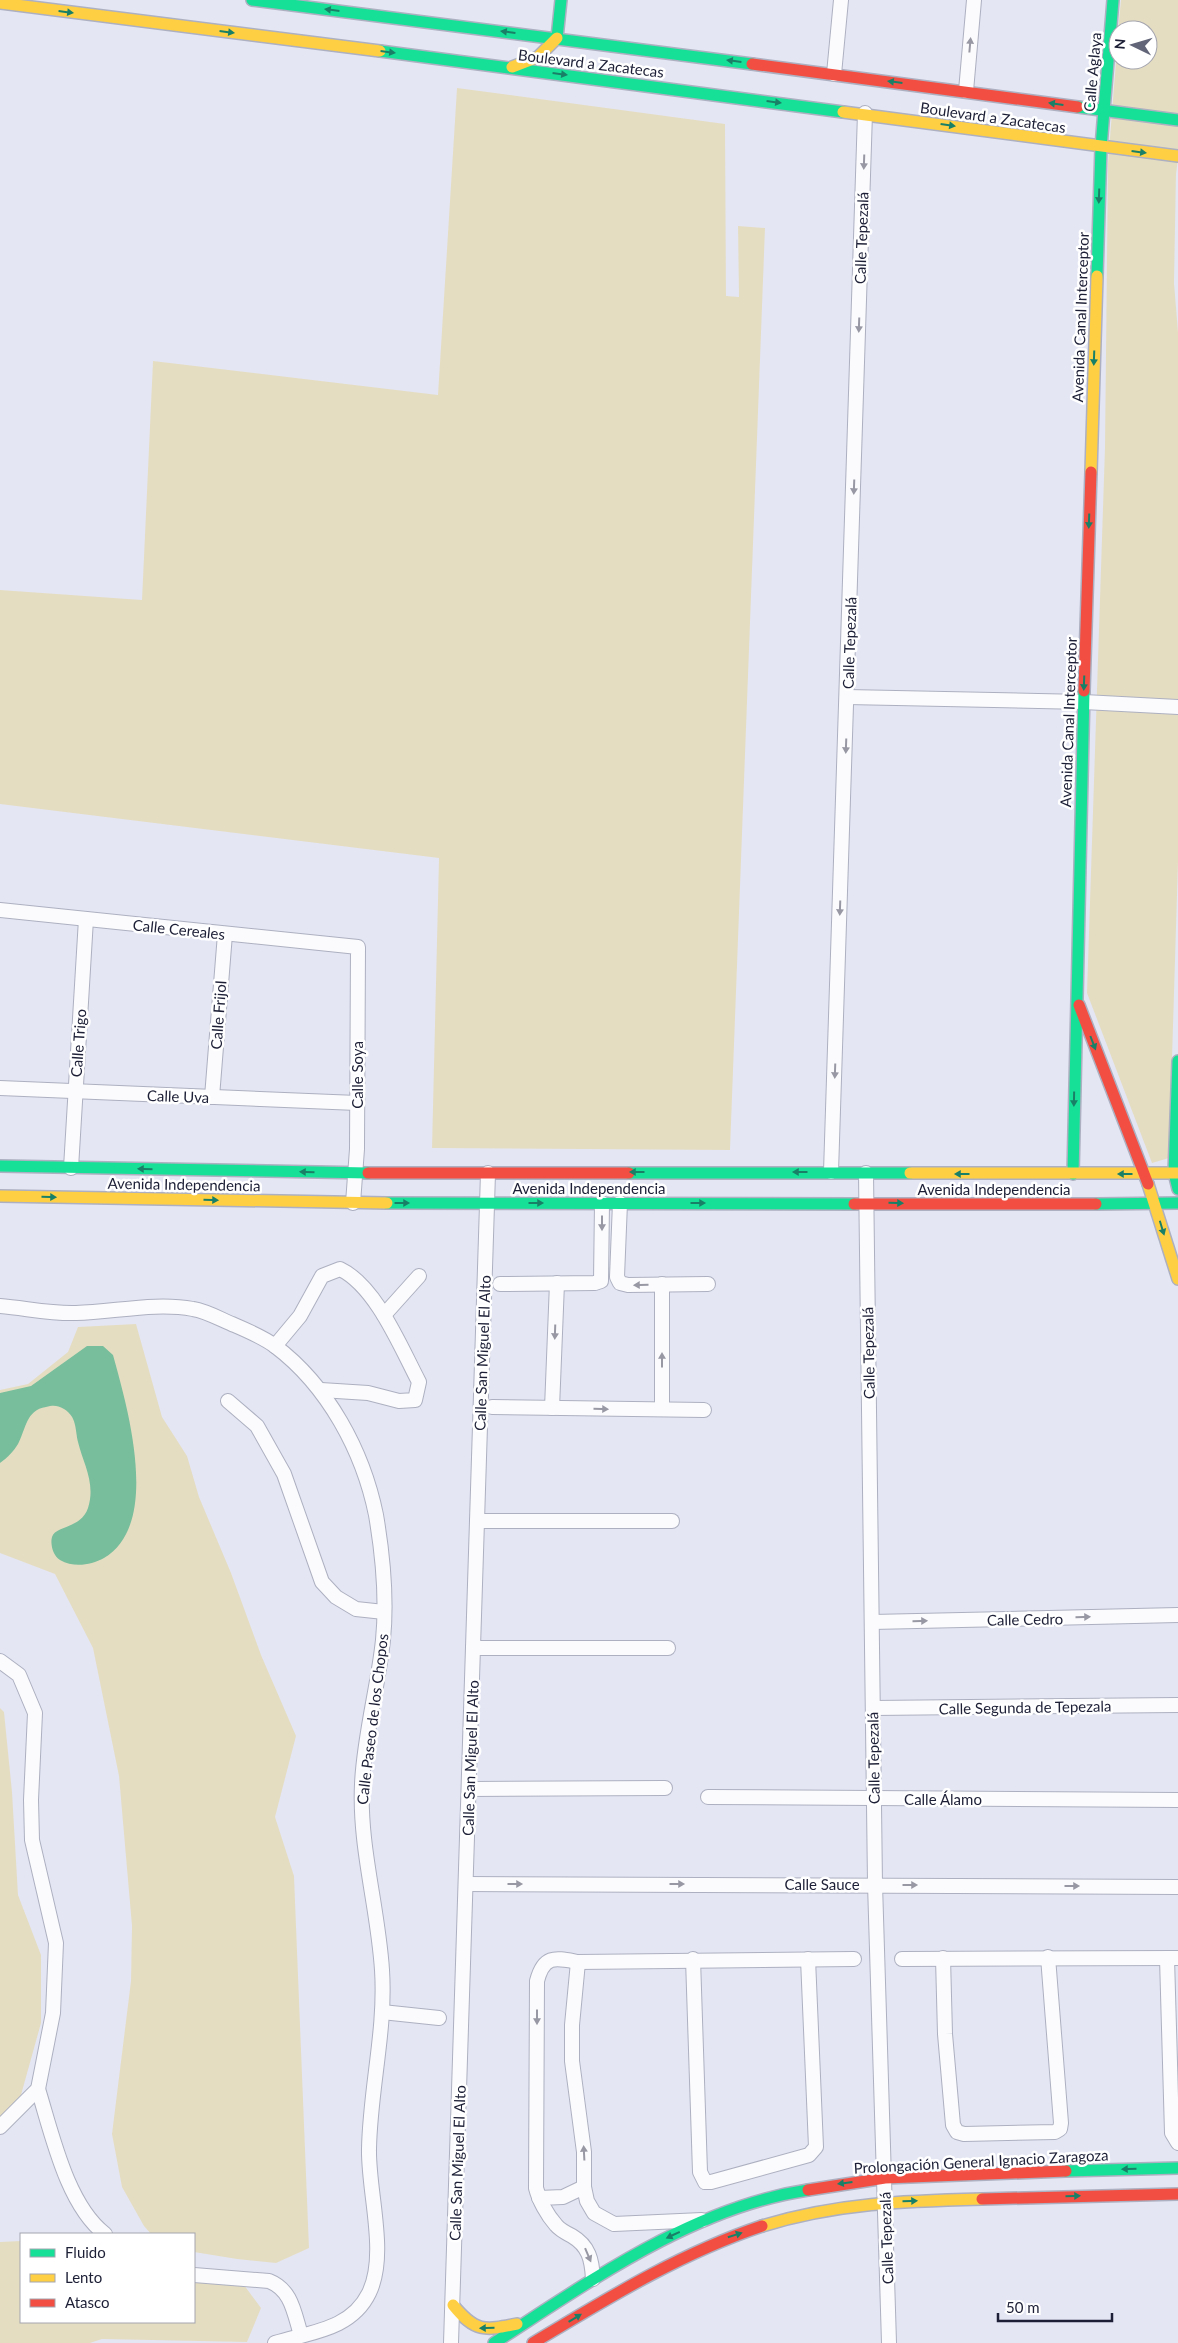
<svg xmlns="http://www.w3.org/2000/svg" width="1178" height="2343" font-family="Lato,sans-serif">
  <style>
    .green { fill: #e5ddc2 }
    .water { fill: #78be9c }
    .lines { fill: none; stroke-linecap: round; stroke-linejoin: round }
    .street-casing { stroke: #adb0c0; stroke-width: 16 }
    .fast-casing { stroke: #adb0c0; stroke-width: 14 }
    .slow-casing { stroke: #adb0c0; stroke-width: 14 }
    .jam-casing { stroke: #adb0c0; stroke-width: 14 }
    .street { stroke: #fbfbfd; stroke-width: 14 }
    .fast { stroke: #16e098; stroke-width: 11 }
    .slow { stroke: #ffcf43; stroke-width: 11 }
    .jam { stroke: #f24e42; stroke-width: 11 }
    .oneway { fill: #198067 }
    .oneway2 { fill: #9798a3 }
    .labels { text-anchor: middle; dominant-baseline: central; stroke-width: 5; stroke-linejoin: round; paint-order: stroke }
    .street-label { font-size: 15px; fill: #1c1f36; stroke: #fff }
  </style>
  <rect width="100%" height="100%" fill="#e4e6f4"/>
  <g class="green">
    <path d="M 1121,0 L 1178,0 L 1178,159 L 1176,174 L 1174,283 L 1178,332 L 1178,862 L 1169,1158 L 1152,1163 L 1087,993 L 1105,447 L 1108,163 L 1118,36 L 1118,60 L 1148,60 L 1148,30 L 1118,30 Z"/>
    <path d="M 457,88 L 725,124 L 726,296 L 739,297 L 738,226 L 765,228 L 730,1150 L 432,1148 L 439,858 L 0,804 L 0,590 L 142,600 L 153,361 L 438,395 Z"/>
    <path d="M 136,1324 L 162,1417 L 187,1456 L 199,1497 L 231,1573 L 261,1655 L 296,1736 L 275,1817 L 294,1876 L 309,2248 L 276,2263 L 237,2259 L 194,2252 L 194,2234 L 151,2234 L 144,2226 L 122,2187 L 112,2134 L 131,1981 L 132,1926 L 119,1776 L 93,1648 L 55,1574 L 0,1553 L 0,1390 L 28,1384 L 68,1352 L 78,1327 Z"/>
    <path d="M 0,1708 L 4,1712 L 12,1792 L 18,1895 L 41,1955 L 41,2023 L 21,2095 L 0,2118 Z"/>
    <path d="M 21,2241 L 21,2322 L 194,2322 L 194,2279 L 241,2281 L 261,2308 L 247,2342 L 102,2339 L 90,2343 L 0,2343 L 0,2242 Z"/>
  </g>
  <path class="water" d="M 87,1346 L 103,1346 L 113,1355 C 127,1406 162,1524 104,1558 C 91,1565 74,1568 60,1560 C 53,1556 50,1544 52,1537 C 56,1525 81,1529 88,1508 C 96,1483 83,1463 78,1442 C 75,1429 77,1417 64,1409 C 57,1405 53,1405 46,1407 C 26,1410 26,1429 18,1444 C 14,1451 7,1458 0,1463 L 0,1393 L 31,1386 Z"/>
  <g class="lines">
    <g class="street-casing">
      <g id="street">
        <path d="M 834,74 L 841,0"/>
        <path d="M 966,91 L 974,0"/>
        <path d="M 847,697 L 1084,702 L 1178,707"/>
        <path d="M 0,910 L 358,947 L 357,1149 L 353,1203"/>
        <path d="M 0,1088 L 357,1103"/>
        <path d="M 212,1097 L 225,934"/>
        <path d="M 71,1168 L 86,919"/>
        <path d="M 831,1172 L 865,113"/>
        <path d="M 866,1173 L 875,1884 L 889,2343"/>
        <path d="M 620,1203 L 617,1277 L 620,1283 L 628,1285 L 708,1284"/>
        <path d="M 500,1284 L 595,1283 L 601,1281 L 602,1203"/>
        <path d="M 0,1306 C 25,1308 51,1314 76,1313 C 115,1312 155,1302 193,1309 C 206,1311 220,1319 232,1324 C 246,1330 263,1337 275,1346 C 328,1386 363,1451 376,1515 C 383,1556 387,1599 383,1640 C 378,1688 364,1736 362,1784 C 359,1847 378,1907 382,1970 C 386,2030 370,2089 369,2149 C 368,2192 388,2254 369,2293 C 351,2330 310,2332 275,2343"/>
        <path d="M 384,1315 L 419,1276"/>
        <path d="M 275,1346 L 300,1316 L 322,1276 L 340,1269 C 376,1286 401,1348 419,1382 L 415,1400 L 399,1401 L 368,1393 L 321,1390"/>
        <path d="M 228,1401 L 257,1426 L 284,1474 L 322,1582 L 336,1597 L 356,1609 L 384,1612"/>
        <path d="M 492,1407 L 704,1410"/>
        <path d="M 552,1408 L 557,1283"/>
        <path d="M 662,1409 L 662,1284"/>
        <path d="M 477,1521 L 672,1521"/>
        <path d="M 872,1622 L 1178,1615"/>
        <path d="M 473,1648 L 668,1648"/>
        <path d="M 0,1661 L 19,1675 L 35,1713 L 31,1800 L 32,1840 L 56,1943 L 53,2013 L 38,2089 L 0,2127"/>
        <path d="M 873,1708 L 1178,1705"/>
        <path d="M 469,1789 L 665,1788"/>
        <path d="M 708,1797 L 1178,1800"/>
        <path d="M 466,1884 L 1178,1887"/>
        <path d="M 943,1958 L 945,2034 L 953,2125 L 957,2132 L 964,2134 L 1055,2132 L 1060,2129 L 1061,2123 L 1048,1957"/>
        <path d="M 1167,1958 L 1172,2133 L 1178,2143"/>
        <path d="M 693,1959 L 700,2172 L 705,2182 L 711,2182 L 809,2155 L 816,2147 L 808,1959"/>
        <path d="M 902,1959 L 1178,1958"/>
        <path d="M 578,1962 L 572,2025 L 572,2061 L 584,2152 L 584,2187 L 587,2201 L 594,2213 L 614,2224 L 702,2220"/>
        <path d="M 382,2012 L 439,2018"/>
        <path d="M 38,2089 C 52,2134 67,2205 105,2234"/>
        <path d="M 539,2198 L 563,2197 L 584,2187"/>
        <path d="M 194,2275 L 269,2281 C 292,2290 294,2313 301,2335"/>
        <path d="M 593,2279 C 592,2260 589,2246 572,2236 C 566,2233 560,2230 556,2225 C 547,2215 539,2200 536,2188 L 537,1981 C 544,1954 556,1958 578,1962 L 854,1959"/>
        <path d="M 451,2343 L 488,1173"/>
      </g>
    </g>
    <g class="fast-casing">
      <g id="fast">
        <path d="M 252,0 L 752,64"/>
        <path d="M 557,38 L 561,0"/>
        <path d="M 380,51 L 843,112"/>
        <path d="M 1078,107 L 1178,120"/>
        <path d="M 1097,276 L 1101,147 L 1113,0"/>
        <path d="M 1178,1061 L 1174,1173 L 1178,1189"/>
        <path d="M 0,1166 L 368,1173"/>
        <path d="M 629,1173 L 910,1173"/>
        <path d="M 1073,1174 L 1084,691"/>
        <path d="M 387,1203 L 854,1204"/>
        <path d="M 1096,1204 L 1178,1203"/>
        <path d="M 1066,2171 L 1178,2168"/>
        <path d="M 494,2343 C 589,2282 693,2207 808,2190"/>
      </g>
    </g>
    <g class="slow-casing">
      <g id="slow">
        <path d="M 0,3 L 380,51"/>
        <path d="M 512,67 L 538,57 L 557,38"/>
        <path d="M 843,112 L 1178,156"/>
        <path d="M 1091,472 L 1097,276"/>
        <path d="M 910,1173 L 1178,1173"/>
        <path d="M 1148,1184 L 1178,1279"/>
        <path d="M 0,1196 L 387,1203"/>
        <path d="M 762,2226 C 837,2203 905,2201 982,2199"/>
        <path d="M 453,2305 C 475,2332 484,2331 517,2324"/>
      </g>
    </g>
    <g class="jam-casing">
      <g id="jam">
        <path d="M 752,64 L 1078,107"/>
        <path d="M 1084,691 L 1091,472"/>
        <path d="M 1079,1005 L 1148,1184"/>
        <path d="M 368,1173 L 629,1173"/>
        <path d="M 854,1204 L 1096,1204"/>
        <path d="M 808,2190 L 885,2178 L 1066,2171"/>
        <path d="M 982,2199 L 1178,2194"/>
        <path d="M 533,2343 C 608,2298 679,2254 762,2226"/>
      </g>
    </g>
    <use href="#street" class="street"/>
    <use href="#fast" class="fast"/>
    <use href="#slow" class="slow"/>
    <use href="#jam" class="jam"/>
  </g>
  <defs><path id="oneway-solid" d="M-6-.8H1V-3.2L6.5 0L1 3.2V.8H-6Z" transform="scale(1.25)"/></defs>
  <g class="oneway">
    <use href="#oneway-solid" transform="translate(332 10) rotate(-173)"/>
    <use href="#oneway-solid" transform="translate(66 12) rotate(7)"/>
    <use href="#oneway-solid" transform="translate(227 32) rotate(7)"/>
    <use href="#oneway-solid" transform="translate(508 32) rotate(-173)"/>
    <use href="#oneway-solid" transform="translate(388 52) rotate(7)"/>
    <use href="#oneway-solid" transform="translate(734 61) rotate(-173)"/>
    <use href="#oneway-solid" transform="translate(560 74) rotate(7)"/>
    <use href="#oneway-solid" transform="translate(895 82) rotate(-173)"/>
    <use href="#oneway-solid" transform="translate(774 102) rotate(7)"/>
    <use href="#oneway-solid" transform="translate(1056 104) rotate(-172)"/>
    <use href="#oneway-solid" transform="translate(948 125) rotate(8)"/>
    <use href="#oneway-solid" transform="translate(1139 152) rotate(7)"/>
    <use href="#oneway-solid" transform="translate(1099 196) rotate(92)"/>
    <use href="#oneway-solid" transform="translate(1094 358) rotate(92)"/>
    <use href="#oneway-solid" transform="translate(1089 521) rotate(92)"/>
    <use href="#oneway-solid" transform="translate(1084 683) rotate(92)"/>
    <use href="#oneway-solid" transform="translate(1093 1043) rotate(69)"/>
    <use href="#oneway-solid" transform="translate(1074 1099) rotate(91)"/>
    <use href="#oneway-solid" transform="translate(145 1169) rotate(-179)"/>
    <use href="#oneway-solid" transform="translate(307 1172) rotate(-179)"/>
    <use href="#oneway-solid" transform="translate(637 1172) rotate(-180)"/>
    <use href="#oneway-solid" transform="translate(800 1172) rotate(-180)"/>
    <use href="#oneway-solid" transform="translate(962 1174) rotate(-180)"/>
    <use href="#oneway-solid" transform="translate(1125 1174) rotate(180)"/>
    <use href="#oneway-solid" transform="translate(49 1197) rotate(1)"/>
    <use href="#oneway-solid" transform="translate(211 1200) rotate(1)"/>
    <use href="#oneway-solid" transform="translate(402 1203)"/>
    <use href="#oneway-solid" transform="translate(536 1203)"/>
    <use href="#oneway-solid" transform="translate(698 1203)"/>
    <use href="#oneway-solid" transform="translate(896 1203) rotate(1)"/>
    <use href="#oneway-solid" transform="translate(1162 1228) rotate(73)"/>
    <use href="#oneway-solid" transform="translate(1129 2169) rotate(179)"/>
    <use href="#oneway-solid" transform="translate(845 2183) rotate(173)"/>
    <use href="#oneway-solid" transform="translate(1073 2196) rotate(-1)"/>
    <use href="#oneway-solid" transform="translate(910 2201) rotate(-2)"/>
    <use href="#oneway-solid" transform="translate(673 2235) rotate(155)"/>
    <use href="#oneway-solid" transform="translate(735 2235) rotate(-18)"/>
    <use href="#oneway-solid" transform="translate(575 2318) rotate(-31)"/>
    <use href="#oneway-solid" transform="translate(487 2328) rotate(179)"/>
  </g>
  <g class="oneway2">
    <use href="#oneway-solid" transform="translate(970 45) rotate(-85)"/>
    <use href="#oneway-solid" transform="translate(864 162) rotate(92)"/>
    <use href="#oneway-solid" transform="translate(859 325) rotate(92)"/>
    <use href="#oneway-solid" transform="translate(854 487) rotate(92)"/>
    <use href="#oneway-solid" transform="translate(846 746) rotate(92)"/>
    <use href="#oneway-solid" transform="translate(840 908) rotate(92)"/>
    <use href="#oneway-solid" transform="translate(835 1071) rotate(92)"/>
    <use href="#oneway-solid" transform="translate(602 1223) rotate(90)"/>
    <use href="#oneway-solid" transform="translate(641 1285) rotate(179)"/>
    <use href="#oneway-solid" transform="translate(555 1332) rotate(92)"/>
    <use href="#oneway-solid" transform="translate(662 1360) rotate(-90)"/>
    <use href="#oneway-solid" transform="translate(601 1409) rotate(1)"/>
    <use href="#oneway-solid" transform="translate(1083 1617) rotate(-1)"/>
    <use href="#oneway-solid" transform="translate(920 1621) rotate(-1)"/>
    <use href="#oneway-solid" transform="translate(515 1884)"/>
    <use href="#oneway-solid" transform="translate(677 1884)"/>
    <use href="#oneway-solid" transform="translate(910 1885)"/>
    <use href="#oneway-solid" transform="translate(1072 1886)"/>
    <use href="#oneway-solid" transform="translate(537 2017) rotate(90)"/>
    <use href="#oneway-solid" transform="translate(584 2153) rotate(-93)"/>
    <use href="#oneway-solid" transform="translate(588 2255) rotate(67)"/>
  </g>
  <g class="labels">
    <g class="street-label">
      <text transform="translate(591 63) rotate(7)">Boulevard a Zacatecas</text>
      <text transform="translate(1092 72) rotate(-85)">Calle Aglaya</text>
      <text transform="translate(993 117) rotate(8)">Boulevard a Zacatecas</text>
      <text transform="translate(861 238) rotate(-88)">Calle Tepezalá</text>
      <text transform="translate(1080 317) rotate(-88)">Avenida Canal Interceptor</text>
      <text transform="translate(849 643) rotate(-88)">Calle Tepezalá</text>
      <text transform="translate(1068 722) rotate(-88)">Avenida Canal Interceptor</text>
      <text transform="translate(179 929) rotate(6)">Calle Cereales</text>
      <text transform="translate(218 1015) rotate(-86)">Calle Frijol</text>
      <text transform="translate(78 1043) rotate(-86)">Calle Trigo</text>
      <text transform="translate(357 1075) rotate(-90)">Calle Soya</text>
      <text transform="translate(178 1096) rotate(2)">Calle Uva</text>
      <text transform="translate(184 1184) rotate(1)">Avenida Independencia</text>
      <text x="589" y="1188">Avenida Independencia</text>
      <text x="994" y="1189">Avenida Independencia</text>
      <text transform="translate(482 1353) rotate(-88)">Calle San Miguel El Alto</text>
      <text transform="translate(868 1353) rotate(-91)">Calle Tepezalá</text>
      <text transform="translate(1025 1619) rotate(-1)">Calle Cedro</text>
      <text transform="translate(1025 1707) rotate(-1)">Calle Segunda de Tepezala</text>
      <text transform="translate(372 1719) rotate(-83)">Calle Paseo de los Chopos</text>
      <text transform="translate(470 1758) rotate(-88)">Calle San Miguel El Alto</text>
      <text transform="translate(873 1758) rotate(-91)">Calle Tepezalá</text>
      <text x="943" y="1799">Calle Álamo</text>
      <text x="822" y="1884">Calle Sauce</text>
      <text transform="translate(981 2161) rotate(-3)">Prolongación General Ignacio Zaragoza</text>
      <text transform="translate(457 2163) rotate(-88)">Calle San Miguel El Alto</text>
      <text transform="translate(886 2238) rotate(-92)">Calle Tepezalá</text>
    </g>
  </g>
  <rect x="20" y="2233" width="175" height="90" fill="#ffffff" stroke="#a4a5af"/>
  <rect x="30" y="2249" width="25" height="8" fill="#16e098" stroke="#a4a5af"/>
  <text x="65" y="2258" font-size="15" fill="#1c1f36">Fluido</text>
  <rect x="30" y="2274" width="25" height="8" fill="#ffcf43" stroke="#a4a5af"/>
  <text x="65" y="2283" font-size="15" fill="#1c1f36">Lento</text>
  <rect x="30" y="2299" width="25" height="8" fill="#f24e42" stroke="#a4a5af"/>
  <text x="65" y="2308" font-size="15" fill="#1c1f36">Atasco</text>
  <g transform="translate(1133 45) rotate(275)"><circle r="24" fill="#ffffff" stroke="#a4a5af"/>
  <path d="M0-4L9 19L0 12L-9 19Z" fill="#626578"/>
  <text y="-8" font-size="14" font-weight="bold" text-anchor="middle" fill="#1c1f36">N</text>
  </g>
  <path d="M998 2313v8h114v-8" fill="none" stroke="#1c1f36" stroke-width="2.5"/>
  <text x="1006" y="2313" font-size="15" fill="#1c1f36" stroke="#ffffff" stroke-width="4" paint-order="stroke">50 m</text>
</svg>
